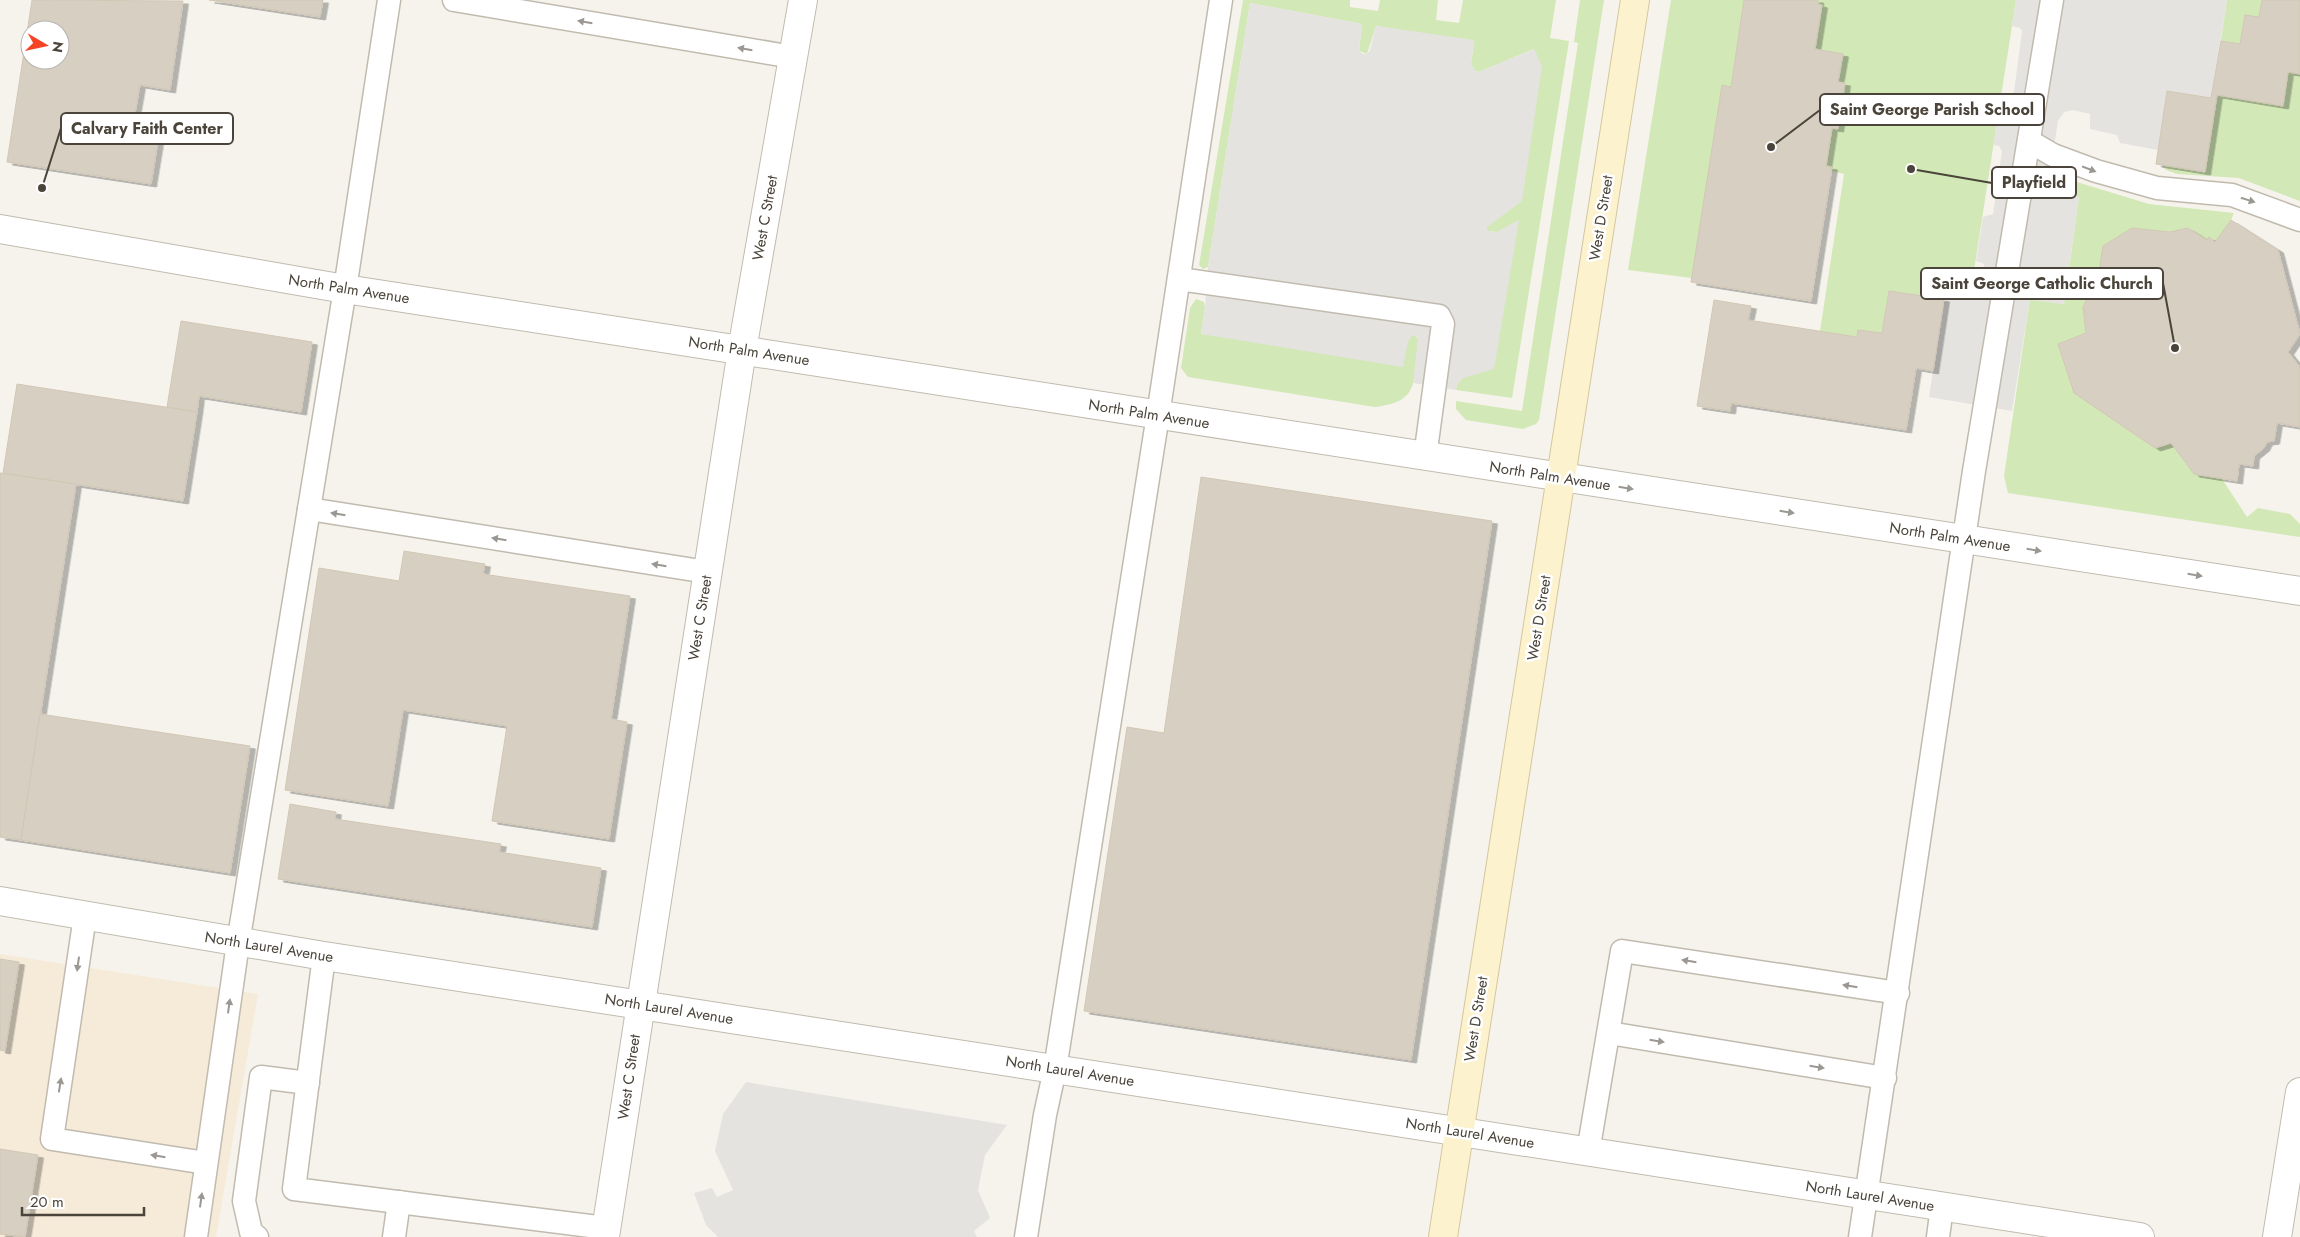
<svg xmlns="http://www.w3.org/2000/svg" width="2300" height="1237" font-family="Jost,sans-serif">
  <style>
    .commercial { fill: #f6ead9 }
    .green { fill: #d2e8b7 }
    .parking { fill: #e5e3e0 }
    .building { fill: #d7cfc2; stroke: #d2c7b5; fill-rule: evenodd; filter: url(#shadow) }
    .lines { fill: none; stroke-linecap: round; stroke-linejoin: round }
    .lane-casing { stroke: #c1bbaf; stroke-width: 25 }
    .street-casing { stroke: #c1bbaf; stroke-width: 30 }
    .secondary-casing { stroke: #d4c69d; stroke-width: 30 }
    .lane { stroke: #fff; stroke-width: 22 }
    .street { stroke: #fff; stroke-width: 28 }
    .secondary { stroke: #fdf2ce; stroke-width: 28 }
    .oneway { fill: #9b9893 }
    .labels { text-anchor: middle; dominant-baseline: central; stroke-width: 5; stroke-linejoin: round; paint-order: stroke }
    .street-label { font-size: 15px; fill: #4a443a; stroke: #fff }
    .leader { fill: none; stroke: #4a443a; stroke-width: 2 }
    .callout-dot { fill: #4a443a; stroke: #fff; stroke-width: 2 }
    .callout { fill: #fff; stroke: #4a443a; stroke-width: 2 }
    .callout-label { font-size: 16px; text-anchor: middle; font-weight: bold; fill: #4a443a }
  </style>
  <defs>
    <filter id="shadow"><feDropShadow dx="5.5" dy="3" stdDeviation="0" flood-color="#0004"/></filter>
  </defs>
  <rect width="100%" height="100%" fill="#f6f3ec"/>
  <path class="commercial" d="M 0,954 L 258,994 L 216,1237 L 0,1237 Z"/>
  <g class="green">
    <path d="M 1243,0 L 1350,0 L 1350,7 L 1378,11 L 1380,0 L 1438,0 L 1436,20 L 1459,23 L 1463,0 L 1556,0 L 1550,38 L 1569,41 L 1512,398 L 1456,390 L 1457,384 L 1463,378 L 1518,221 L 1497,232 L 1487,231 L 1487,227 L 1491,222 L 1534,49 L 1479,72 L 1475,71 L 1471,64 L 1474,41 L 1376,26 L 1367,54 L 1359,51 L 1362,24 L 1250,3 L 1208,267 L 1203,269 L 1199,265 Z"/>
    <path d="M 1580,0 L 1604,0 L 1539,420 L 1536,424 L 1523,429 L 1466,420 L 1456,409 L 1456,401 L 1522,411 L 1578,43 L 1574,42 Z"/>
    <path d="M 1671,0 L 1744,0 L 1731,87 L 1722,85 L 1692,278 L 1628,270 Z"/>
    <path d="M 1818,0 L 2016,0 L 1970,296 L 1945,293 L 1944,299 L 1889,291 L 1882,333 L 1859,330 L 1857,337 L 1820,331 L 1844,174 L 1831,171 L 1832,167 L 1826,166 L 1832,128 L 1838,128 L 1845,83 L 1838,82 L 1843,54 L 1815,49 L 1822,5 L 1818,4 Z"/>
    <path d="M 2227,0 L 2300,0 L 2300,201 L 2239,178 L 2177,174 L 2166,170 L 2162,165 L 2156,164 L 2167,91 L 2212,98 Z"/>
    <path d="M 2049,177 L 2067,179 L 2149,204 L 2234,213 L 2231,220 L 2215,242 L 2209,238 L 2207,240 L 2188,228 L 2170,232 L 2133,228 L 2098,278 L 2086,333 L 2058,344 L 2074,393 L 2155,448 L 2171,443 L 2194,474 L 2222,479 L 2247,517 L 2258,508 L 2290,514 L 2300,524 L 2300,537 L 2008,493 L 2004,476 L 2030,299 L 2064,304 L 2079,197 L 2047,192 Z"/>
    <path d="M 1196,299 L 1204,302 L 1205,308 L 1201,334 L 1408,341 L 1412,335 L 1416,336 L 1418,340 C 1413,379 1422,402 1375,407 L 1188,377 L 1181,368 L 1190,308 Z"/>
  </g>
  <g class="parking">
    <path d="M 2016,0 L 2227,0 L 2211,98 L 2167,91 L 2158,150 L 2120,143 L 2117,135 L 2090,129 L 2090,114 L 2073,110 L 2064,112 L 2058,121 L 2047,191 L 2079,197 L 2064,304 L 2030,300 L 2012,411 L 1929,397 L 1945,293 L 1980,299 L 1985,272 L 1984,264 L 1976,261 L 1983,217 L 1993,214 L 2002,151 L 1999,146 L 1993,145 L 2001,96 L 2010,96 L 2014,92 L 2022,31 L 2020,28 L 2012,26 Z"/>
    <path d="M 1250,3 L 1362,24 L 1359,51 L 1363,54 L 1367,54 L 1370,50 L 1376,26 L 1474,40 L 1471,64 L 1475,71 L 1479,72 L 1534,49 L 1542,66 L 1522,201 L 1487,227 L 1487,231 L 1497,232 L 1519,220 L 1494,369 L 1463,378 L 1457,384 L 1456,390 L 1413,383 L 1418,340 L 1416,336 L 1412,335 L 1408,341 L 1403,367 L 1201,334 L 1205,308 L 1208,267 Z"/>
    <path d="M 746,1082 L 1007,1125 L 985,1155 L 978,1190 L 990,1218 L 974,1231 L 977,1237 L 718,1237 L 706,1225 L 694,1193 L 712,1188 L 717,1197 L 733,1190 L 715,1151 L 723,1114 Z"/>
  </g>
  <g class="building">
    <path d="M 32,0 L 183,1 L 170,90 L 140,85 L 134,119 L 161,123 L 151,184 L 7,162 ZM 30,30 L 60,30 L 60,60 L 30,60 Z"/>
    <path d="M 209,0 L 323,0 L 320,17 Z"/>
    <path d="M 1744,0 L 1818,0 L 1818,4 L 1822,5 L 1815,49 L 1843,54 L 1838,82 L 1845,83 L 1838,129 L 1832,128 L 1826,166 L 1832,167 L 1811,301 L 1691,282 L 1722,85 L 1731,87 Z"/>
    <path d="M 2262,0 L 2300,0 L 2300,74 L 2288,72 L 2283,106 L 2217,95 L 2205,172 L 2156,164 L 2167,91 L 2211,98 L 2221,41 L 2240,44 L 2245,15 L 2259,17 Z"/>
    <path d="M 2231,220 L 2278,250 L 2300,334 L 2288,352 L 2300,367 L 2300,427 L 2277,423 L 2274,441 L 2267,442 L 2264,448 L 2254,456 L 2253,466 L 2239,464 L 2237,481 L 2194,474 L 2171,443 L 2155,448 L 2074,393 L 2058,344 L 2086,333 L 2083,307 L 2098,278 L 2103,246 L 2132,228 L 2170,232 L 2188,228 L 2207,240 L 2209,237 L 2215,242 Z"/>
    <path d="M 1889,291 L 1944,299 L 1933,371 L 1916,368 L 1906,430 L 1731,403 L 1730,411 L 1697,406 L 1714,300 L 1751,306 L 1748,320 L 1857,337 L 1858,330 L 1882,333 Z"/>
    <path d="M 181,321 L 312,342 L 301,412 L 199,396 L 197,412 L 167,407 Z"/>
    <path d="M 17,384 L 197,412 L 183,501 L 3,473 Z"/>
    <path d="M 0,473 L 76,484 L 21,840 L 0,837 Z"/>
    <path d="M 1201,477 L 1492,521 L 1411,1060 L 1084,1011 L 1127,727 L 1164,733 Z"/>
    <path d="M 404,551 L 485,564 L 483,574 L 630,596 L 611,719 L 627,722 L 609,839 L 492,821 L 507,726 L 403,710 L 388,806 L 285,790 L 319,568 L 399,581 Z"/>
    <path d="M 40,714 L 250,746 L 230,873 L 21,840 Z"/>
    <path d="M 290,804 L 336,812 L 335,819 L 501,844 L 499,852 L 601,868 L 592,927 L 278,879 Z"/>
    <path d="M 0,959 L 19,962 L 5,1051 L 0,1050 Z"/>
    <path d="M 0,1149 L 38,1155 L 25,1237 L 0,1234 Z"/>
  </g>
  <g class="lines">
    <g class="lane-casing">
      <g id="lane">
        <path d="M 454,0 L 793,57"/>
        <path d="M 2029,141 L 2053,155 L 2096,171 L 2157,188 L 2232,195 L 2300,220"/>
        <path d="M 1179,279 L 1439,316 L 1443,324 L 1425,457"/>
        <path d="M 309,509 L 707,572"/>
        <path d="M 85,916 L 52,1139 L 206,1163"/>
        <path d="M 324,956 L 294,1189 L 606,1228"/>
        <path d="M 1609,1033 L 1885,1078"/>
        <path d="M 1588,1152 L 1622,951 L 1898,993"/>
        <path d="M 196,1237 L 238,943 L 345,289 L 389,0"/>
        <path d="M 257,1237 L 251,1232 L 244,1201 L 261,1077 L 308,1083"/>
        <path d="M 394,1237 L 399,1202"/>
        <path d="M 1026,1237 L 1045,1115 L 1055,1069 L 1158,415 L 1221,0"/>
        <path d="M 1860,1237 L 1974,471 L 2052,0"/>
        <path d="M 1938,1237 L 1942,1207"/>
      </g>
    </g>
    <g class="street-casing">
      <g id="street">
        <path d="M 0,229 L 345,289 L 2300,591"/>
        <path d="M 0,901 L 324,956 L 2140,1237"/>
        <path d="M 605,1237 L 742,350 L 803,0"/>
        <path d="M 2277,1237 L 2300,1092"/>
      </g>
    </g>
    <g class="secondary-casing">
      <path id="secondary" d="M 1443,1237 L 1635,0"/>
    </g>
    <use href="#lane" class="lane"/>
    <use href="#street" class="street"/>
    <use href="#secondary" class="secondary"/>
  </g>
  <defs><path id="oneway-solid" d="M-6-.8H1V-3.2L6.5 0L1 3.2V.8H-6Z" transform="scale(1.25)"/></defs>
  <g class="oneway">
    <use href="#oneway-solid" transform="translate(585 22) rotate(-170)"/>
    <use href="#oneway-solid" transform="translate(745 49) rotate(-170)"/>
    <use href="#oneway-solid" transform="translate(2089 169) rotate(21)"/>
    <use href="#oneway-solid" transform="translate(2248 200) rotate(18)"/>
    <use href="#oneway-solid" transform="translate(1626 488) rotate(9)"/>
    <use href="#oneway-solid" transform="translate(1787 512) rotate(9)"/>
    <use href="#oneway-solid" transform="translate(338 514) rotate(-171)"/>
    <use href="#oneway-solid" transform="translate(499 539) rotate(-171)"/>
    <use href="#oneway-solid" transform="translate(2034 550) rotate(9)"/>
    <use href="#oneway-solid" transform="translate(659 565) rotate(-171)"/>
    <use href="#oneway-solid" transform="translate(2195 575) rotate(9)"/>
    <use href="#oneway-solid" transform="translate(1689 961) rotate(-171)"/>
    <use href="#oneway-solid" transform="translate(78 964) rotate(98)"/>
    <use href="#oneway-solid" transform="translate(1850 986) rotate(-171)"/>
    <use href="#oneway-solid" transform="translate(229 1006) rotate(-82)"/>
    <use href="#oneway-solid" transform="translate(1657 1041) rotate(9)"/>
    <use href="#oneway-solid" transform="translate(1817 1067) rotate(9)"/>
    <use href="#oneway-solid" transform="translate(60 1085) rotate(-81)"/>
    <use href="#oneway-solid" transform="translate(158 1156) rotate(-171)"/>
    <use href="#oneway-solid" transform="translate(201 1200) rotate(-82)"/>
  </g>
  <g class="labels">
    <g class="street-label">
      <text transform="translate(765 218) rotate(-80)">West C Street</text>
      <text transform="translate(1601 218) rotate(-81)">West D Street</text>
      <text transform="translate(349 289) rotate(9)">North Palm Avenue</text>
      <text transform="translate(749 351) rotate(9)">North Palm Avenue</text>
      <text transform="translate(1149 414) rotate(9)">North Palm Avenue</text>
      <text transform="translate(1550 476) rotate(9)">North Palm Avenue</text>
      <text transform="translate(1950 537) rotate(9)">North Palm Avenue</text>
      <text transform="translate(700 618) rotate(-81)">West C Street</text>
      <text transform="translate(1539 618) rotate(-81)">West D Street</text>
      <text transform="translate(269 947) rotate(9)">North Laurel Avenue</text>
      <text transform="translate(669 1009) rotate(9)">North Laurel Avenue</text>
      <text transform="translate(1476 1019) rotate(-81)">West D Street</text>
      <text transform="translate(1070 1071) rotate(9)">North Laurel Avenue</text>
      <text transform="translate(629 1077) rotate(-82)">West C Street</text>
      <text transform="translate(1470 1133) rotate(9)">North Laurel Avenue</text>
      <text transform="translate(1870 1196) rotate(9)">North Laurel Avenue</text>
    </g>
  </g>
  <path class="leader" d="M1771 147L1820 110M42 188L61 128M1911 169L1992 183M2175 348L2163 283"/>
  <g class="callout-dot">
    <circle cx="1771" cy="147" r="5"/>
    <circle cx="42" cy="188" r="5"/>
    <circle cx="1911" cy="169" r="5"/>
    <circle cx="2175" cy="348" r="5"/>
  </g>
  <g class="callout">
    <rect x="1820" y="94" width="224" height="31" rx="5"/>
    <rect x="61" y="113" width="172" height="31" rx="5"/>
    <rect x="1992" y="167" width="84" height="31" rx="5"/>
    <rect x="1921" y="268" width="242" height="31" rx="5"/>
  </g>
  <g class="callout-label">
    <text x="1932" y="115">Saint George Parish School</text>
    <text x="147" y="134">Calvary Faith Center</text>
    <text x="2034" y="188">Playfield</text>
    <text x="2042" y="289">Saint George Catholic Church</text>
  </g>
  <g transform="translate(45 45) rotate(99)"><circle r="24" fill="#ffffff" stroke="#b7b4b0"/>
  <path d="M0-4L9 19L0 12L-9 19Z" fill="#f54424"/>
  <text y="-8" font-size="14" font-weight="bold" text-anchor="middle" fill="#4a443a">N</text>
  </g>
  <path d="M22 1207v8h122v-8" fill="none" stroke="#4a443a" stroke-width="2.5"/>
  <text x="30" y="1207" font-size="15" fill="#4a443a" stroke="#ffffff" stroke-width="4" paint-order="stroke">20 m</text>
</svg>
